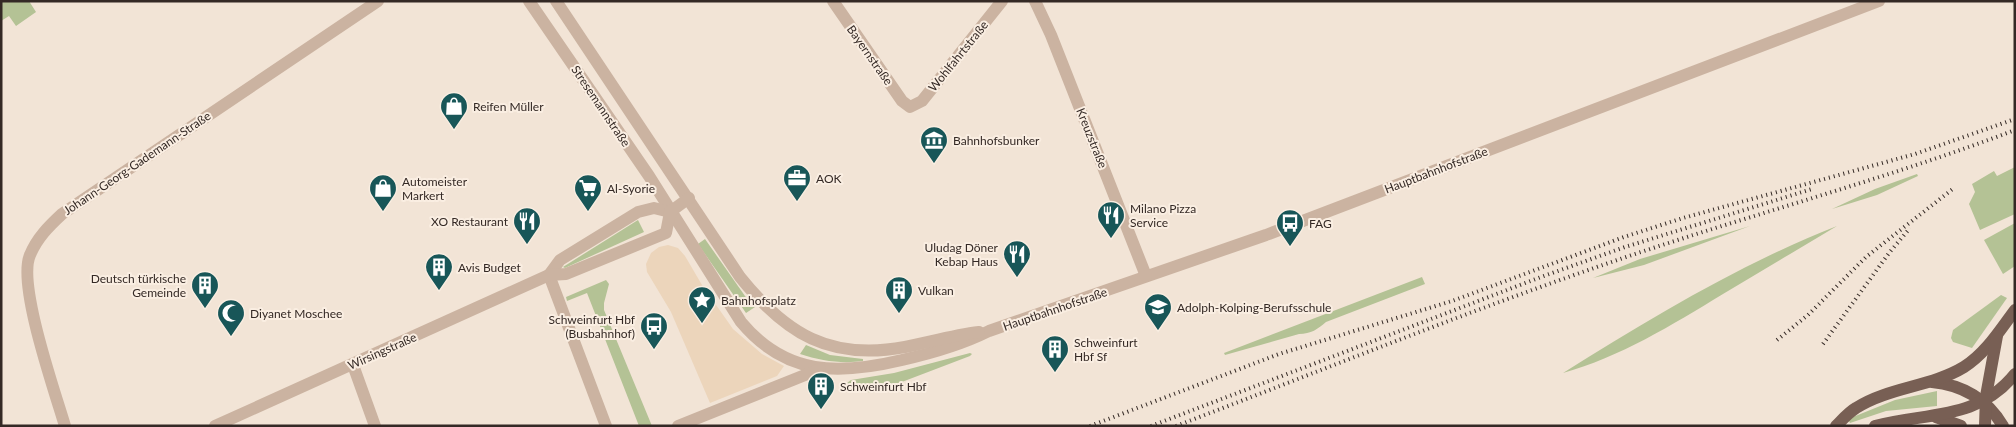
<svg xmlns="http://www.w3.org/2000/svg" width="2016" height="427" font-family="Lato,sans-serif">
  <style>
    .green { fill: #b4c295 }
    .plaza { fill: #ecd5bb }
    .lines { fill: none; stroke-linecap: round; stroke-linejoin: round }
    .minor { stroke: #cbb3a1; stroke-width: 12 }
    .major { stroke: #785f54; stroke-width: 12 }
    .rail { stroke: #342925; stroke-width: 4; stroke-dasharray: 1 4; stroke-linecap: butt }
    .labels { text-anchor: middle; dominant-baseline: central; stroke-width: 4; stroke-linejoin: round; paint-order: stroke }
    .street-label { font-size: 12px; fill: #342925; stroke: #faeee2 }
    .poi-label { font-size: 12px; fill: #342925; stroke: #faeee2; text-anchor: start }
  </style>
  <rect width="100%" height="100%" fill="#f2e4d6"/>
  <g class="green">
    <path d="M 1,1 L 29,1 L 36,12 L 16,26 L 9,16 L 1,21 Z"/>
    <path d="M 2015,167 L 2015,214 L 1980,230 L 1969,204 L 1975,192 L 1972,184 L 1994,171 L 1997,176 Z"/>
    <path d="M 1917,174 L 1918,176 L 1877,195 L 1832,209 L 1875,189 Z"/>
    <path d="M 638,220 L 644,232 L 565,268 L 563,267 Z"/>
    <path d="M 2015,223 L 2015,266 L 2003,274 L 1984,240 Z"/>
    <path d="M 1750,226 L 1644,265 L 1593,278 L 1640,259 Z"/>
    <path d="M 1837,226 C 1799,249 1761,271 1723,294 C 1672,325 1620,357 1563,373 C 1651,318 1740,264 1837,226 Z"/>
    <path d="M 705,239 L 745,296 L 755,307 L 746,313 L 698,244 Z"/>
    <path d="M 1422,277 L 1425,284 L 1326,322 C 1318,329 1311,334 1299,334 L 1225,355 L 1224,353 Z"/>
    <path d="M 606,280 L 609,284 L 604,303 L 604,310 L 652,426 L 639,426 L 587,293 L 567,301 L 566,297 Z"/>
    <path d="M 2001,295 L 2007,298 L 1972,348 L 1953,342 L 1951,338 L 1953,330 Z"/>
    <path d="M 806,345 L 830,355 L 863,359 L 863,361 C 842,364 821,361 800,354 Z"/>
    <path d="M 970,353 L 972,354 L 970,356 L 873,393 L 857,390 L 847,383 L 851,380 L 894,373 Z"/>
    <path d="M 1937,391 L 1937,406 L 1886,411 L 1850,423 L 1848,419 L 1895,400 Z"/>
  </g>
  <path class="plaza" d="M 668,245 L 678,248 L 685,256 L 702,285 L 733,329 L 762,354 L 784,366 L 777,376 L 710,403 L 671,312 L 647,272 L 646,264 L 651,253 L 659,247 Z"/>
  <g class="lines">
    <g class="minor">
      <path d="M 529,1 L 649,176 L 741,322 C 786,376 839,375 902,360 C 933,353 961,345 989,331 L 1266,235 L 1879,1"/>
      <path d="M 556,1 L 740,277 C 786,334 830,361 905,347 C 930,342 954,335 979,332"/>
      <path d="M 833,1 L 902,101 L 910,107 L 922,101 L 1002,1"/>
      <path d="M 1035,1 L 1051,35 L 1146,276"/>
      <path d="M 549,275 L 606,426"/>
      <path d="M 549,275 L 560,260 L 638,212 L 654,208 L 670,212"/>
      <path d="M 353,365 L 375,426"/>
      <path d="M 65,426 C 55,392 17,284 30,255 C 37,238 49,226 62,214 L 378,1"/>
      <path d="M 215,426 L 549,275 L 566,274 L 666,233 L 670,212 L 689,198"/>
      <path d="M 678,426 L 820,369"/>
    </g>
    <g class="major">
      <path d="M 1932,382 C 1963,385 1987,399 2003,426"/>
      <path d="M 1936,417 L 1961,426"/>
      <path d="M 1836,426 C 1842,420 1849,412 1856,408 C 1889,387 1931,387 1964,367 C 1986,353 2000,330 2015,310"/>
      <path d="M 1875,426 C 1926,412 1977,421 2015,374"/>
      <path d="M 1985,426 L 1986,396 L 1997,336"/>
    </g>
    <g class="rail">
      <path d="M 1777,340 L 1808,315 L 1866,257 L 1954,188"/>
      <path d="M 1823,344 L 1889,253 L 1910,228"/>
      <path d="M 1090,426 L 1279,354 L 1452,301 L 1624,237 L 1683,218 L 1915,154 L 2015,119"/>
      <path d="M 1151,426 L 1541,277 L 1625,247 L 1812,189"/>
      <path d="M 1176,426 C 1328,368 1478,307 1632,255 C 1760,212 1889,178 2015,130"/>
    </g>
  </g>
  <defs>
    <g id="shop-pin" transform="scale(1.4375)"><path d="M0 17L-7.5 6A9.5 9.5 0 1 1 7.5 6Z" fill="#185658" stroke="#faeee2"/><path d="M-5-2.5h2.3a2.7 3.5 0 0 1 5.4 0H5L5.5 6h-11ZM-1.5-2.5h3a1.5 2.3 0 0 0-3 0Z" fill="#fff"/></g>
    <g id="museum-pin" transform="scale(1.4375)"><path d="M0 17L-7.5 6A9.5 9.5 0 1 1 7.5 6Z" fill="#185658" stroke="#faeee2"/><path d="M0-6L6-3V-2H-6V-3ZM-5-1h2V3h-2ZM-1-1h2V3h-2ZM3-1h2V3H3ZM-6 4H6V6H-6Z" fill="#fff"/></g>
    <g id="office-pin" transform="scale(1.4375)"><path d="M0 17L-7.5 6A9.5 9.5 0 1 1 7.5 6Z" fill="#185658" stroke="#faeee2"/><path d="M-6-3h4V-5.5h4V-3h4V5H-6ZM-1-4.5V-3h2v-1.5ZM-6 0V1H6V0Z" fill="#fff"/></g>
    <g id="supermarket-pin" transform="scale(1.4375)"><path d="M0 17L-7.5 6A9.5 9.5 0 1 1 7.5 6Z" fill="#185658" stroke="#faeee2"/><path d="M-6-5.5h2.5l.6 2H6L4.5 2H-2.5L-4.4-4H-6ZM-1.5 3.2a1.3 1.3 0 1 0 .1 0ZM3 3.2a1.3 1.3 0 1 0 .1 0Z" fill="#fff"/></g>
    <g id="restaurant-pin" transform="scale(1.4375)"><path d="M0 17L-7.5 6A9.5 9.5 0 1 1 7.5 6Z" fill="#185658" stroke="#faeee2"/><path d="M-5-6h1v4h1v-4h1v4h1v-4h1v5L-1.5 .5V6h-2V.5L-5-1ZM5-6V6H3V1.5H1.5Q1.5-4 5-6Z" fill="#fff"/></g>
    <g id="bus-pin" transform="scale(1.4375)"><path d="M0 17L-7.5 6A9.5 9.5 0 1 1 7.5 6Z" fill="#185658" stroke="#faeee2"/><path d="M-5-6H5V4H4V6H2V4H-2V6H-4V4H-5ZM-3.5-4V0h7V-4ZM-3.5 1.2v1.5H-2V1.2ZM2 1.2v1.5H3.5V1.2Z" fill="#fff"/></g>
    <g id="building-pin" transform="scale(1.4375)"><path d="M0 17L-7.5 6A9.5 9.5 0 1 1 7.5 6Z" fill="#185658" stroke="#faeee2"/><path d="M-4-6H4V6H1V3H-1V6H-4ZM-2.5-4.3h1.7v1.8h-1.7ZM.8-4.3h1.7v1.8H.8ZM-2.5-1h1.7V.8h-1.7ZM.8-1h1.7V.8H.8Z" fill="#fff"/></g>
    <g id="sight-pin" transform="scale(1.4375)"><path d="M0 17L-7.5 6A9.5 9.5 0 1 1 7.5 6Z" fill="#185658" stroke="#faeee2"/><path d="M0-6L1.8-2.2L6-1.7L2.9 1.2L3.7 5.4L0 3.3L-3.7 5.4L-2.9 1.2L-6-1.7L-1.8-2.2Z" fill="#fff"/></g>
    <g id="school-pin" transform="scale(1.4375)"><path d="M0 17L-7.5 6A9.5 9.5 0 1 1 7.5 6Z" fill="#185658" stroke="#faeee2"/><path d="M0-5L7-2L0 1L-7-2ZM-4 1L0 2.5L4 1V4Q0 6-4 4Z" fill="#fff"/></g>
    <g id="mosque-pin" transform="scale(1.4375)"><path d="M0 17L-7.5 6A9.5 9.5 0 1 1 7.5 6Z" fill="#185658" stroke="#faeee2"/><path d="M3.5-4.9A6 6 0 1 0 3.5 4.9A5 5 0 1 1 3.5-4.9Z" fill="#fff"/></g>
  </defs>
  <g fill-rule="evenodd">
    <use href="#shop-pin" x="454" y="106"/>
    <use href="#museum-pin" x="934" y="140"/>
    <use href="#office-pin" x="797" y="178"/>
    <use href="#shop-pin" x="383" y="188"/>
    <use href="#supermarket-pin" x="588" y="188"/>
    <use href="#restaurant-pin" x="1111" y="215"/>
    <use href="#restaurant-pin" x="527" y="221"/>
    <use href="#bus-pin" x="1290" y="223"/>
    <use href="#restaurant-pin" x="1017" y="254"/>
    <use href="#building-pin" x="439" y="267"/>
    <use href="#building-pin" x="205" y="285"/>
    <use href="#building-pin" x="899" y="290"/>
    <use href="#sight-pin" x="702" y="300"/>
    <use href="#school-pin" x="1158" y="307"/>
    <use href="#mosque-pin" x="231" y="313"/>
    <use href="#bus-pin" x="654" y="326"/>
    <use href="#building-pin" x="1055" y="349"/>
    <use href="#building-pin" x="821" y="386"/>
  </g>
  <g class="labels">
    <g class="street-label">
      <text transform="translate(870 55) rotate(55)">Bayernstraße</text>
      <text transform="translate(958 56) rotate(-51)">Wohlfahrtstraße</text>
      <text transform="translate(601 106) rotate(56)">Stresemannstraße</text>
      <text transform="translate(1092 138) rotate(68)">Kreuzstraße</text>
      <text transform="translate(137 163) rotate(-34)">Johann-Georg-Gademann-Straße</text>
      <text transform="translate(1436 170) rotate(-21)">Hauptbahnhofstraße</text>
      <text transform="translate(1055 309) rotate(-19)">Hauptbahnhofstraße</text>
      <text transform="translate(382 351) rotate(-24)">Wirsingstraße</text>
    </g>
    <g class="poi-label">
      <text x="473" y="106">Reifen Müller</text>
      <text x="953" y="140">Bahnhofsbunker</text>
      <text x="816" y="178">AOK</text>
      <text x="402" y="181">Automeister<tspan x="402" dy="14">Markert</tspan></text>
      <text x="607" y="188">Al-Syorie</text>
      <text x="1130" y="208">Milano Pizza<tspan x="1130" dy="14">Service</tspan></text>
      <text x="508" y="221" text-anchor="end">XO Restaurant</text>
      <text x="1309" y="223">FAG</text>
      <text x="998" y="247" text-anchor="end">Uludag Döner<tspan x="998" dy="14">Kebap Haus</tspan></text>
      <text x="458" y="267">Avis Budget</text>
      <text x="186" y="278" text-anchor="end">Deutsch türkische<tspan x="186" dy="14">Gemeinde</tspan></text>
      <text x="918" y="290">Vulkan</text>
      <text x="721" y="300">Bahnhofsplatz</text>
      <text x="1177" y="307">Adolph-Kolping-Berufsschule</text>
      <text x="250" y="313">Diyanet Moschee</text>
      <text x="635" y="319" text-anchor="end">Schweinfurt Hbf<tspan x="635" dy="14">(Busbahnhof)</tspan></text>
      <text x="1074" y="342">Schweinfurt<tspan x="1074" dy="14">Hbf Sf</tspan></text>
      <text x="840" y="386">Schweinfurt Hbf</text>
    </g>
  </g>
  <rect width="2016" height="427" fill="none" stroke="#342925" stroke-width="5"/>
</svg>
